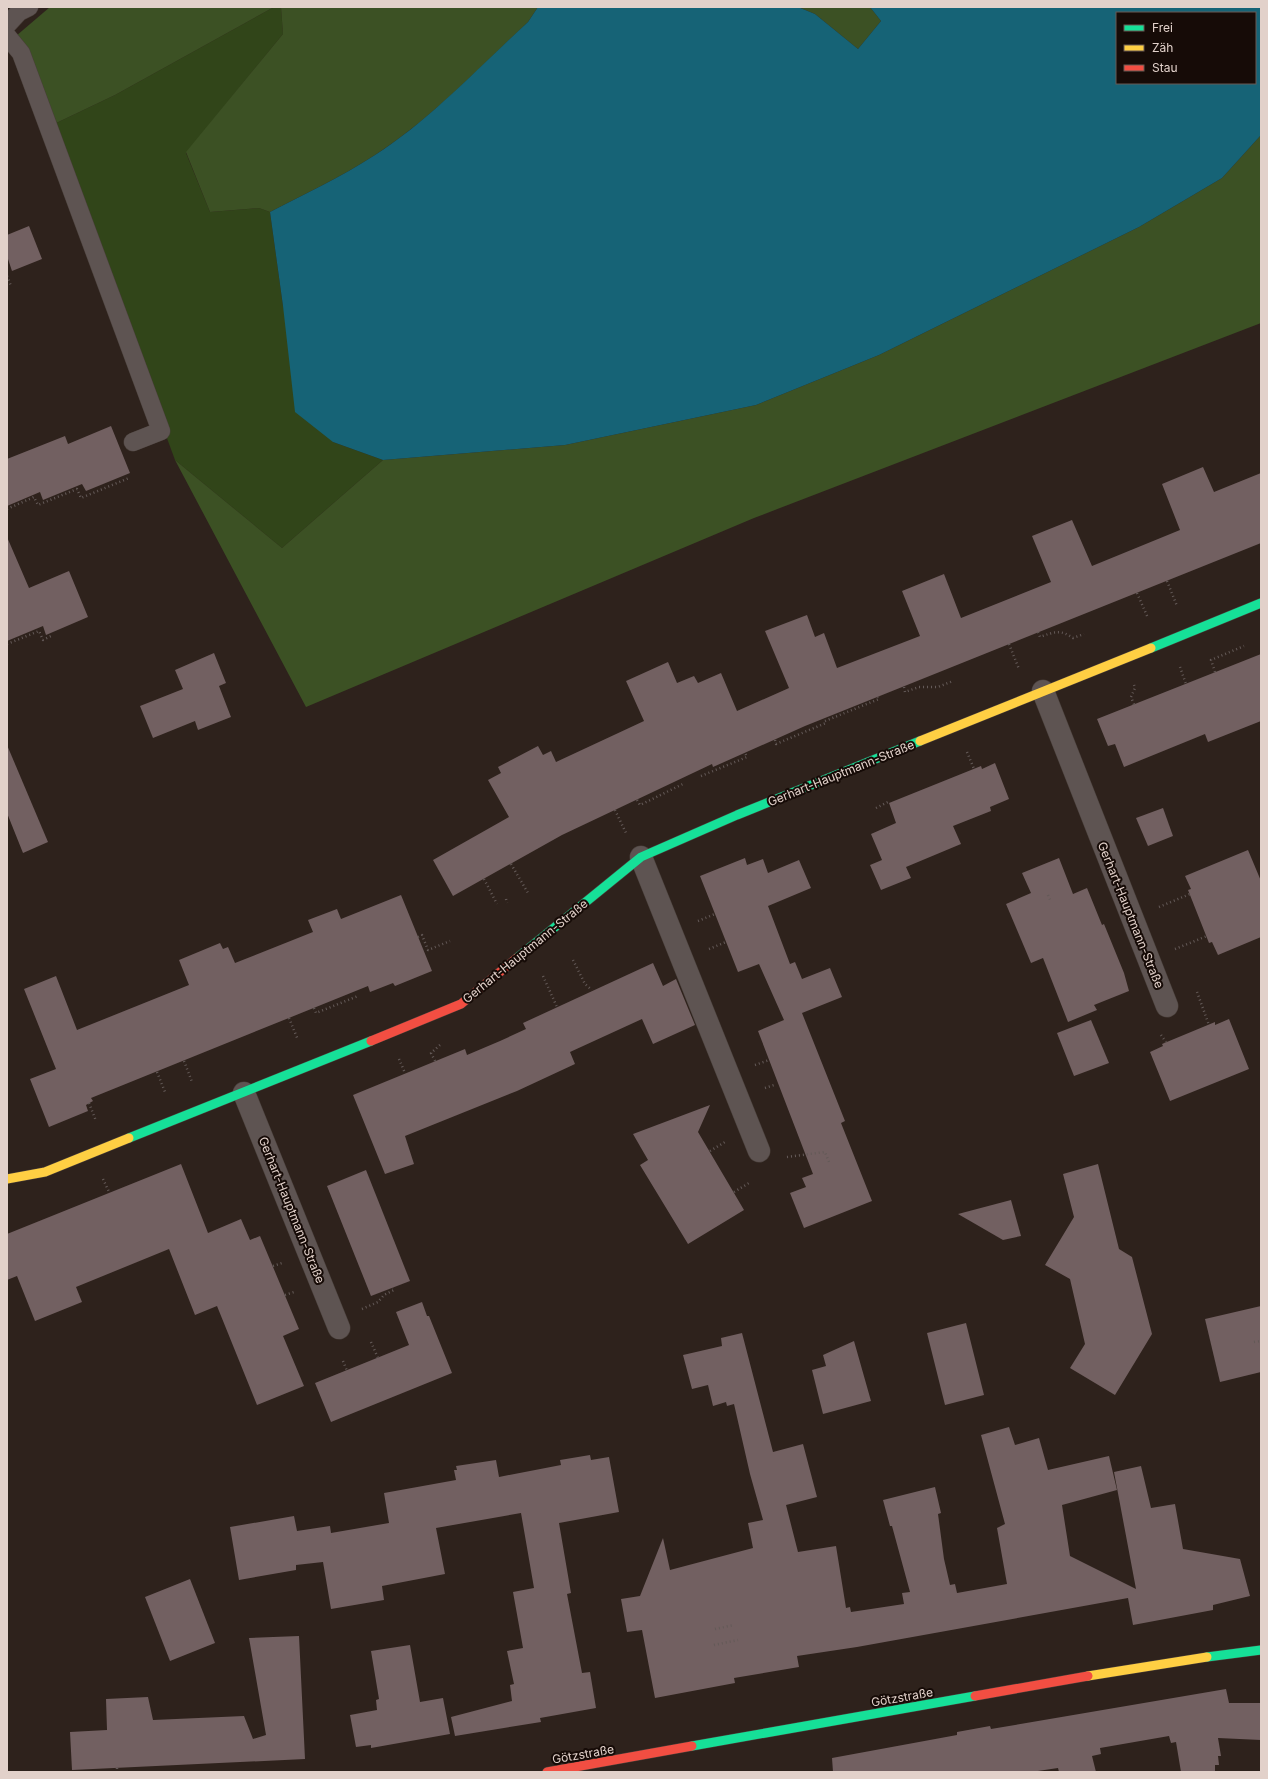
<svg xmlns="http://www.w3.org/2000/svg" width="1268" height="1779" font-family="Inter,sans-serif">
  <style>
    .green { fill: #314519 }
    .forest { fill: #3c5124 }
    .water { fill: #166376; fill-rule: evenodd }
    .building { fill: #726061 }
    .lines { fill: none; stroke-linecap: round; stroke-linejoin: round }
    .lane-casing { stroke: #493f3a; stroke-width: 19 }
    .street-casing { stroke: #493f3a; stroke-width: 23 }
    .fast-casing { stroke: #493f3a; stroke-width: 10 }
    .slow-casing { stroke: #493f3a; stroke-width: 10 }
    .jam-casing { stroke: #493f3a; stroke-width: 10 }
    .path { stroke: #645a58; stroke-width: 2.5; stroke-dasharray: 1 3; stroke-linecap: butt }
    .lane { stroke: #5e5452; stroke-width: 18 }
    .street { stroke: #5e5452; stroke-width: 22 }
    .fast { stroke: #16e098; stroke-width: 9 }
    .slow { stroke: #ffcf43; stroke-width: 9 }
    .jam { stroke: #f24e42; stroke-width: 9 }
    .labels { text-anchor: middle; dominant-baseline: central; stroke-width: 4; stroke-linejoin: round; paint-order: stroke }
    .street-label { font-size: 12px; fill: #e2d1ca; stroke: #160b07 }
  </style>
  <rect width="100%" height="100%" fill="#2e221c"/>
  <path class="green" d="M 274,7 L 281,7 L 283,34 L 186,153 L 210,212 L 259,208 L 270,212 L 283,306 L 333,442 L 383,460 L 282,548 L 175,460 L 52,125 L 115,95 Z"/>
  <g class="forest">
    <path d="M 50,7 L 274,7 L 115,95 L 52,125 L 16,36 Z"/>
    <path d="M 281,7 L 538,7 L 528,22 C 480,67 430,120 375,155 C 341,177 305,194 270,212 L 259,208 L 210,212 L 186,152 L 283,34 Z"/>
    <path d="M 798,7 L 870,7 L 881,21 L 858,49 L 815,14 Z"/>
    <path d="M 1261,135 L 1261,323 L 754,518 L 306,707 L 175,460 L 282,548 L 383,460 L 565,445 L 756,405 L 879,355 L 1139,227 L 1222,178 Z"/>
  </g>
  <path class="water" d="M 538,7 L 798,7 L 815,14 L 858,49 L 881,21 L 870,7 L 1261,7 L 1261,135 L 1222,178 L 1139,227 L 879,355 L 756,405 L 565,445 L 383,460 L 333,442 L 295,412 L 283,306 L 270,212 C 305,194 341,177 375,155 C 429,121 480,66 528,22 ZM 1117,13 L 1255,13 L 1255,83 L 1117,83 Z"/>
  <g class="building">
    <path d="M 29,226 L 42,259 L 12,271 L 7,256 L 7,235 Z"/>
    <path d="M 111,426 L 130,473 L 86,491 L 82,484 L 43,500 L 40,492 L 7,506 L 7,459 L 65,436 L 68,444 Z"/>
    <path d="M 1203,467 L 1214,492 L 1261,473 L 1261,543 L 805,726 L 713,767 L 712,764 L 562,835 L 453,896 L 433,860 L 509,817 L 488,780 L 501,773 L 498,767 L 538,746 L 543,755 L 551,751 L 556,762 L 644,721 L 626,681 L 668,662 L 677,683 L 694,676 L 698,683 L 721,673 L 737,711 L 789,688 L 765,631 L 807,615 L 815,637 L 824,633 L 837,668 L 920,636 L 902,591 L 944,574 L 961,618 L 1051,582 L 1032,536 L 1072,520 L 1092,566 L 1180,530 L 1162,484 Z"/>
    <path d="M 7,537 L 29,588 L 69,571 L 88,617 L 46,635 L 43,626 L 7,641 Z"/>
    <path d="M 214,653 L 226,683 L 219,686 L 231,717 L 198,730 L 195,721 L 153,738 L 140,706 L 183,689 L 175,670 Z"/>
    <path d="M 1261,654 L 1261,721 L 1208,742 L 1205,734 L 1124,767 L 1115,744 L 1108,746 L 1097,719 Z"/>
    <path d="M 7,745 L 48,842 L 23,853 L 7,813 Z"/>
    <path d="M 995,763 L 1009,799 L 990,807 L 991,811 L 953,826 L 961,844 L 906,867 L 911,878 L 881,890 L 870,865 L 882,860 L 871,834 L 896,823 L 889,803 L 981,766 L 982,769 Z"/>
    <path d="M 1163,808 L 1173,836 L 1148,846 L 1136,818 Z"/>
    <path d="M 1248,850 L 1261,881 L 1261,937 L 1218,955 L 1212,942 L 1209,943 L 1188,890 L 1191,889 L 1185,876 Z"/>
    <path d="M 745,858 L 747,865 L 763,859 L 768,873 L 799,860 L 811,888 L 768,906 L 790,964 L 795,962 L 802,979 L 830,968 L 842,997 L 802,1013 L 845,1121 L 841,1123 L 872,1201 L 804,1228 L 790,1193 L 806,1187 L 802,1178 L 813,1174 L 758,1031 L 784,1020 L 759,964 L 738,972 L 700,876 Z"/>
    <path d="M 1059,858 L 1073,894 L 1087,888 L 1102,925 L 1104,924 L 1124,973 L 1129,991 L 1094,1005 L 1097,1010 L 1068,1022 L 1043,958 L 1031,963 L 1006,904 L 1031,893 L 1022,873 Z"/>
    <path d="M 401,895 L 432,971 L 395,986 L 393,983 L 370,992 L 368,986 L 91,1098 L 93,1101 L 86,1105 L 88,1111 L 49,1127 L 30,1079 L 56,1069 L 24,989 L 56,976 L 77,1030 L 189,985 L 179,960 L 220,943 L 223,949 L 228,947 L 235,963 L 313,932 L 308,920 L 337,909 L 341,919 Z"/>
    <path d="M 653,963 L 663,986 L 676,979 L 695,1025 L 653,1044 L 642,1019 L 570,1052 L 575,1064 L 517,1091 L 405,1136 L 414,1164 L 385,1174 L 353,1095 L 465,1049 L 467,1055 L 500,1041 L 526,1029 L 523,1023 Z"/>
    <path d="M 1229,1019 L 1249,1069 L 1170,1101 L 1150,1052 L 1163,1046 L 1162,1044 L 1215,1022 L 1215,1025 Z"/>
    <path d="M 1091,1020 L 1109,1063 L 1074,1076 L 1057,1033 Z"/>
    <path d="M 710,1105 L 698,1132 L 744,1210 L 688,1244 L 640,1165 L 648,1160 L 633,1134 Z"/>
    <path d="M 181,1164 L 208,1233 L 241,1219 L 250,1240 L 260,1236 L 299,1329 L 283,1336 L 304,1386 L 257,1405 L 217,1306 L 195,1315 L 169,1249 L 76,1287 L 82,1302 L 35,1321 L 17,1276 L 7,1280 L 7,1234 Z"/>
    <path d="M 1098,1164 L 1119,1249 L 1132,1257 L 1152,1334 L 1115,1395 L 1070,1368 L 1085,1344 L 1070,1279 L 1045,1265 L 1074,1217 L 1063,1174 Z"/>
    <path d="M 366,1170 L 410,1281 L 371,1296 L 327,1186 Z"/>
    <path d="M 1011,1200 L 1021,1236 L 1003,1240 L 958,1214 Z"/>
    <path d="M 422,1302 L 427,1316 L 429,1316 L 452,1373 L 331,1422 L 315,1383 L 409,1345 L 396,1312 Z"/>
    <path d="M 1261,1306 L 1261,1372 L 1220,1382 L 1205,1319 Z"/>
    <path d="M 966,1323 L 984,1395 L 945,1405 L 927,1333 Z"/>
    <path d="M 742,1333 L 773,1452 L 803,1444 L 817,1497 L 786,1505 L 798,1552 L 836,1546 L 846,1608 L 850,1607 L 851,1612 L 904,1604 L 902,1593 L 910,1592 L 892,1526 L 890,1526 L 883,1500 L 935,1487 L 941,1513 L 938,1514 L 944,1559 L 950,1585 L 955,1584 L 957,1593 L 1007,1584 L 997,1528 L 1005,1524 L 981,1435 L 1009,1427 L 1015,1445 L 1039,1438 L 1048,1470 L 1109,1456 L 1117,1490 L 1062,1505 L 1070,1556 L 1136,1589 L 1114,1472 L 1141,1466 L 1151,1508 L 1175,1504 L 1183,1549 L 1240,1559 L 1250,1596 L 1213,1605 L 1213,1610 L 1133,1625 L 1128,1598 L 857,1647 L 797,1656 L 799,1667 L 734,1678 L 735,1683 L 655,1698 L 642,1630 L 627,1632 L 621,1599 L 640,1596 L 663,1538 L 670,1570 L 753,1548 L 748,1523 L 763,1520 L 750,1474 L 734,1404 L 727,1406 L 726,1402 L 713,1406 L 708,1385 L 692,1389 L 683,1355 L 722,1346 L 721,1338 Z"/>
    <path d="M 854,1341 L 871,1401 L 823,1414 L 812,1370 L 826,1366 L 823,1355 Z"/>
    <path d="M 590,1455 L 591,1460 L 609,1457 L 619,1512 L 559,1523 L 571,1593 L 567,1594 L 582,1673 L 590,1672 L 596,1708 L 540,1718 L 541,1722 L 455,1736 L 451,1717 L 512,1701 L 510,1685 L 514,1684 L 507,1651 L 523,1648 L 513,1592 L 534,1588 L 521,1513 L 436,1528 L 445,1574 L 382,1586 L 384,1600 L 331,1609 L 323,1562 L 296,1565 L 296,1570 L 239,1580 L 230,1527 L 294,1516 L 297,1531 L 330,1526 L 331,1533 L 389,1523 L 384,1493 L 456,1480 L 454,1470 L 457,1470 L 456,1466 L 496,1460 L 499,1477 L 561,1465 L 560,1460 Z"/>
    <path d="M 190,1579 L 215,1643 L 170,1661 L 145,1597 Z"/>
    <path d="M 299,1636 L 305,1759 L 72,1770 L 70,1732 L 107,1730 L 106,1699 L 148,1697 L 153,1720 L 244,1716 L 253,1739 L 266,1735 L 249,1638 Z"/>
    <path d="M 410,1645 L 420,1702 L 443,1698 L 450,1734 L 371,1748 L 371,1745 L 356,1747 L 350,1715 L 377,1710 L 376,1700 L 379,1699 L 371,1651 Z"/>
    <path d="M 1226,1689 L 1229,1703 L 1261,1703 L 1261,1740 L 1218,1738 L 1221,1756 L 1218,1756 L 1219,1765 L 1215,1765 L 1215,1772 L 1181,1772 L 1176,1742 L 1171,1743 L 1169,1736 L 1100,1748 L 1101,1754 L 1092,1756 L 1096,1772 L 1059,1772 L 1058,1768 L 1031,1772 L 833,1772 L 832,1758 L 957,1735 L 957,1732 L 990,1726 L 991,1729 Z"/>
  </g>
  <g class="lines">
    <g class="lane-casing">
      <g id="lane">
        <path d="M 7,25 L 19,12 L 29,7"/>
        <path d="M 7,36 L 21,53 L 161,431 L 133,442"/>
      </g>
    </g>
    <g class="street-casing">
      <g id="street">
        <path d="M 1043,691 L 1167,1006"/>
        <path d="M 641,857 L 759,1151"/>
        <path d="M 244,1093 L 339,1328"/>
      </g>
    </g>
    <g class="fast-casing">
      <g id="fast">
        <path d="M 1151,648 L 1261,603"/>
        <path d="M 517,958 L 641,857 L 737,815 L 920,741"/>
        <path d="M 129,1138 L 371,1041"/>
        <path d="M 1207,1657 L 1261,1650"/>
        <path d="M 692,1746 L 975,1696"/>
      </g>
    </g>
    <g class="slow-casing">
      <g id="slow">
        <path d="M 920,741 L 1151,648"/>
        <path d="M 7,1179 L 45,1172 L 129,1138"/>
        <path d="M 1088,1676 L 1207,1657"/>
      </g>
    </g>
    <g class="jam-casing">
      <g id="jam">
        <path d="M 371,1041 L 461,1004 L 517,958"/>
        <path d="M 975,1696 L 1088,1676"/>
        <path d="M 547,1772 L 692,1746"/>
      </g>
    </g>
    <g class="path">
      <path d="M 7,276 L 11,286"/>
      <path d="M 7,509 L 34,497 L 38,505 L 77,489 L 81,498 L 129,478"/>
      <path d="M 1167,581 L 1177,606"/>
      <path d="M 1137,593 L 1148,618"/>
      <path d="M 1038,632 L 1040,637 C 1054,632 1060,629 1073,638 L 1084,634"/>
      <path d="M 7,644 L 39,631 L 43,640 L 51,636"/>
      <path d="M 1009,644 L 1019,669"/>
      <path d="M 1180,667 L 1186,684"/>
      <path d="M 1215,672 L 1211,660 L 1244,646"/>
      <path d="M 1134,685 L 1135,688 L 1131,697 L 1135,707"/>
      <path d="M 904,687 L 905,692 L 919,687 L 938,687 L 953,681"/>
      <path d="M 825,721 L 879,699 L 878,697"/>
      <path d="M 775,740 L 776,744 L 826,723"/>
      <path d="M 967,752 L 974,769"/>
      <path d="M 701,776 L 747,757 L 745,753"/>
      <path d="M 637,800 L 640,805 L 685,783"/>
      <path d="M 876,808 L 888,802"/>
      <path d="M 615,810 L 626,833"/>
      <path d="M 511,864 L 528,893"/>
      <path d="M 484,879 L 497,904"/>
      <path d="M 1048,895 L 1051,902"/>
      <path d="M 506,899 L 507,903"/>
      <path d="M 1159,907 L 1190,894"/>
      <path d="M 698,921 L 715,914"/>
      <path d="M 418,937 L 422,935 L 428,950 L 450,941"/>
      <path d="M 709,949 L 726,942"/>
      <path d="M 1175,949 L 1207,936"/>
      <path d="M 573,960 L 585,984 L 592,990"/>
      <path d="M 543,976 L 557,1007"/>
      <path d="M 1197,992 L 1209,1025"/>
      <path d="M 314,1008 L 316,1013 L 358,996"/>
      <path d="M 289,1018 L 298,1040"/>
      <path d="M 1161,1035 L 1166,1042"/>
      <path d="M 399,1059 L 405,1073"/>
      <path d="M 184,1061 L 192,1082"/>
      <path d="M 435,1061 L 431,1053 L 440,1045"/>
      <path d="M 755,1065 L 769,1060"/>
      <path d="M 157,1072 L 165,1092"/>
      <path d="M 765,1088 L 774,1085"/>
      <path d="M 89,1103 L 96,1121"/>
      <path d="M 710,1151 L 725,1142"/>
      <path d="M 787,1157 L 825,1152 L 829,1162"/>
      <path d="M 103,1179 L 109,1192"/>
      <path d="M 734,1192 L 749,1183"/>
      <path d="M 273,1266 L 282,1263"/>
      <path d="M 285,1295 L 294,1292"/>
      <path d="M 362,1309 L 378,1302 L 384,1295 L 394,1290 L 393,1288"/>
      <path d="M 371,1342 L 378,1358"/>
      <path d="M 1254,1342 L 1261,1341"/>
      <path d="M 343,1361 L 347,1371"/>
      <path d="M 715,1629 L 734,1625"/>
      <path d="M 714,1645 L 738,1640"/>
      <path d="M 117,1768 L 117,1772"/>
    </g>
    <use href="#lane" class="lane"/>
    <use href="#street" class="street"/>
    <use href="#fast" class="fast"/>
    <use href="#slow" class="slow"/>
    <use href="#jam" class="jam"/>
  </g>
  <g class="labels">
    <g class="street-label">
      <text transform="translate(841 773) rotate(-22)">Gerhart-Hauptmann-Straße</text>
      <text transform="translate(1131 915) rotate(68)">Gerhart-Hauptmann-Straße</text>
      <text transform="translate(525 951) rotate(-39)">Gerhart-Hauptmann-Straße</text>
      <text transform="translate(292 1210) rotate(68)">Gerhart-Hauptmann-Straße</text>
      <text transform="translate(902 1697) rotate(-10)">Götzstraße</text>
      <text transform="translate(583 1754) rotate(-10)">Götzstraße</text>
    </g>
  </g>
  <rect width="1268" height="1779" fill="none" stroke="#e2d1ca" stroke-width="16"/>
  <rect x="1116" y="12" width="140" height="72" fill="#160b07" stroke="#685a55"/>
  <rect x="1124" y="25" width="20" height="6" fill="#16e098" stroke="#685a55"/>
  <text x="1152" y="32" font-size="12" fill="#e2d1ca">Frei</text>
  <rect x="1124" y="45" width="20" height="6" fill="#ffcf43" stroke="#685a55"/>
  <text x="1152" y="52" font-size="12" fill="#e2d1ca">Zäh</text>
  <rect x="1124" y="65" width="20" height="6" fill="#f24e42" stroke="#685a55"/>
  <text x="1152" y="72" font-size="12" fill="#e2d1ca">Stau</text>
</svg>
